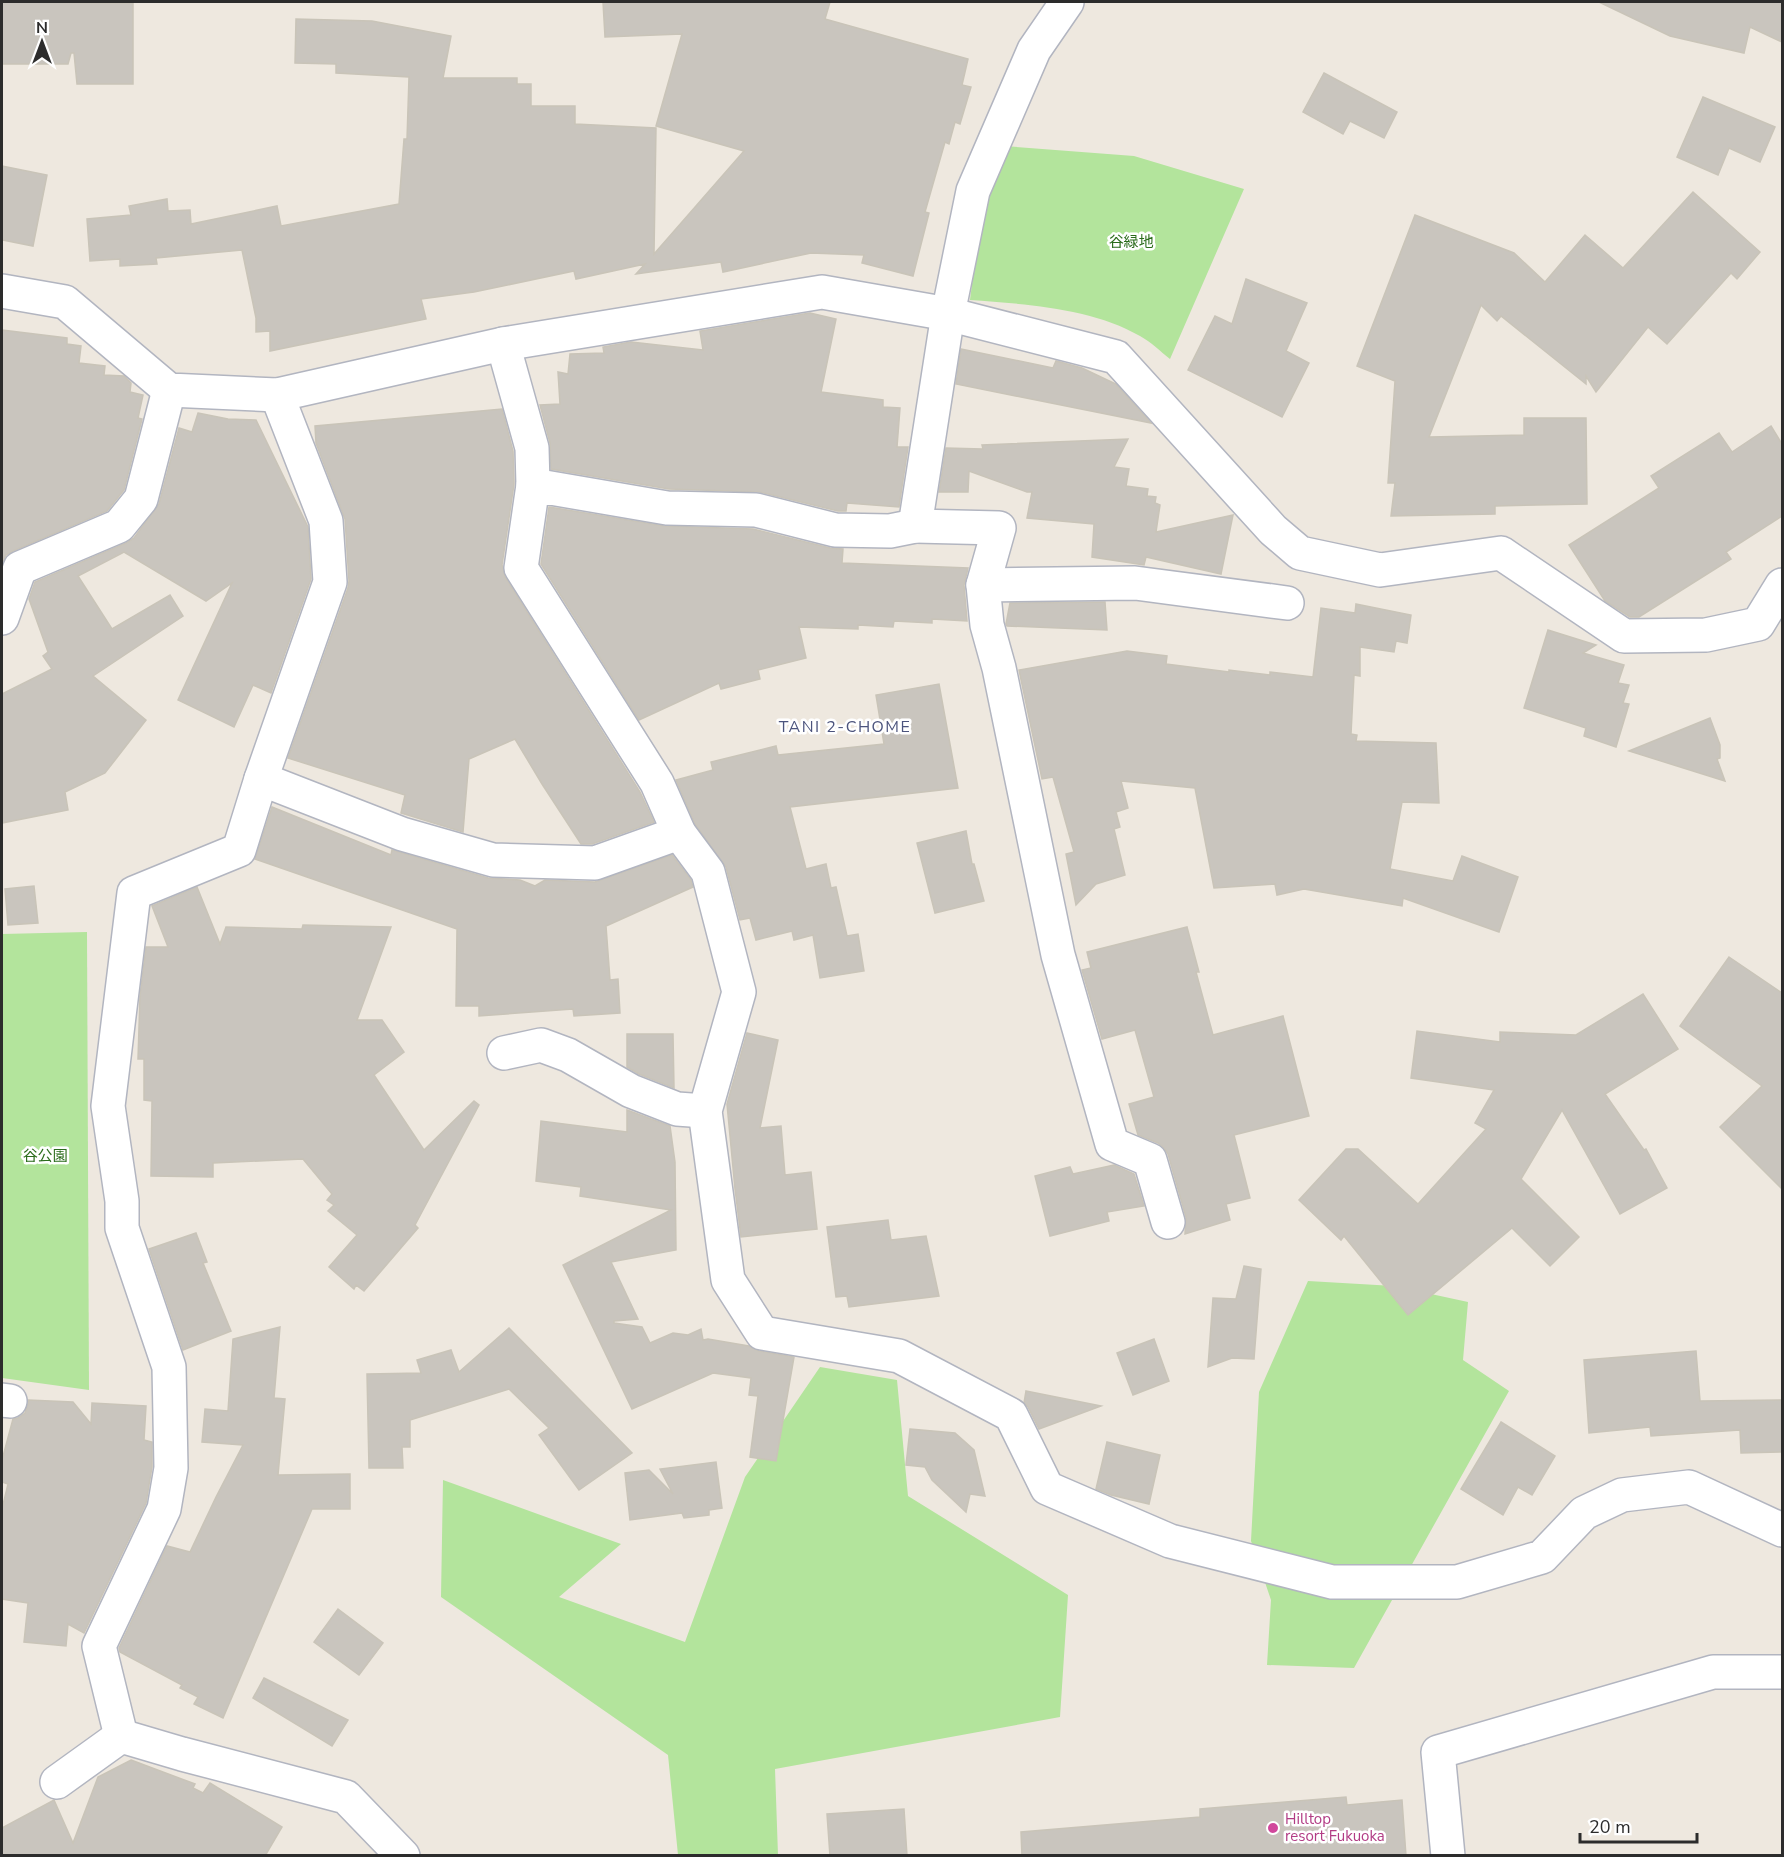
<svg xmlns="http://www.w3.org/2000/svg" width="1784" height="1857" font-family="'Nunito Sans','Noto Sans JP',sans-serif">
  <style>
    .green { fill: #b3e49c }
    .building { fill: #c9c5be; stroke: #c9c4b8; stroke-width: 1.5 }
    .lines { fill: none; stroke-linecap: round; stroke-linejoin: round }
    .minor-casing { stroke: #b2b5c0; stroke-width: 36 }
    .minor { stroke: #fff; stroke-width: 33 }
    .hotel-dot { fill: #d1479c; stroke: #fff; stroke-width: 2 }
    .labels { text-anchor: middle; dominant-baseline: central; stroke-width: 5; stroke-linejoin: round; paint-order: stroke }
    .park-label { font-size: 15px; fill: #2a6b1b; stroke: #fff }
    .hotel-label { font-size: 15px; fill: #b23c85; stroke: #fff; text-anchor: start }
    .neighbourhood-label { font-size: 16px; letter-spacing: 1.5px; fill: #4c547d; stroke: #fff }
  </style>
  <rect width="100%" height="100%" fill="#eee8df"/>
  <g class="green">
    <path d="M 1004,146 L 1134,156 L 1244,189 L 1170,359 C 1160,351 1151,342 1140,336 C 1092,308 1025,304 970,300 L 985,184 Z"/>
    <path d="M 87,932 L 89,1390 L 2,1378 L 2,934 Z"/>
    <path d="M 1308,1281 L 1394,1286 L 1468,1302 L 1463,1360 L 1509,1391 L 1354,1668 L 1267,1665 L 1271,1600 L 1251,1541 L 1259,1392 Z"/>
    <path d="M 820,1367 L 897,1380 L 908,1496 L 1068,1595 L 1060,1717 L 775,1769 L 778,1855 L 678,1855 L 668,1755 L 441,1597 L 443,1480 L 621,1544 L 559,1597 L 685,1642 L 745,1477 Z"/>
  </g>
  <g class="building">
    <path d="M 2,2 L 133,3 L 133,84 L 77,84 L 74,53 L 71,53 L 68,64 L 2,64 Z"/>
    <path d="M 603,2 L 830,2 L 825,19 L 968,59 L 962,85 L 971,87 L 960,124 L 955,122 L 949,144 L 945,142 L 925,212 L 929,213 L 913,276 L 862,263 L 864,255 L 811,253 L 723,272 L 721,262 L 636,274 L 645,264 L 576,279 L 574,271 L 474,292 L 421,299 L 426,319 L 270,351 L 270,331 L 256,332 L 256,318 L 242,250 L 156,258 L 157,264 L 120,266 L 120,259 L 90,261 L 87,219 L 131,215 L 129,206 L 167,199 L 168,211 L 190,210 L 191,224 L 277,206 L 281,226 L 399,204 L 404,139 L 407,139 L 409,77 L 336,73 L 336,64 L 295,63 L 296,19 L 372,21 L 451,36 L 443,78 L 517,78 L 517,84 L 531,84 L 531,106 L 575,106 L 575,124 L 656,128 L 654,254 L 744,151 L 656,126 L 682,34 L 605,37 Z"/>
    <path d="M 1599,2 L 1782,2 L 1782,42 L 1750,27 L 1744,53 L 1670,36 Z"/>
    <path d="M 1324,73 L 1397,112 L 1384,138 L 1350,121 L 1343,134 L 1303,112 Z"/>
    <path d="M 1703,97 L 1775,127 L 1760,162 L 1729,148 L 1718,175 L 1677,157 Z"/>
    <path d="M 2,166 L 47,175 L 33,246 L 2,240 Z"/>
    <path d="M 1693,192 L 1760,252 L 1737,279 L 1731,273 L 1667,344 L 1648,327 L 1596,392 L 1586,376 L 1586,384 L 1501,316 L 1497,321 L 1481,305 L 1429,437 L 1524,435 L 1524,418 L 1586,418 L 1587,504 L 1495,506 L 1495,514 L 1391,516 L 1395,483 L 1388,483 L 1395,381 L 1357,366 L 1415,215 L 1514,253 L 1545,282 L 1585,235 L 1623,268 Z"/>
    <path d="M 1246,279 L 1307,303 L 1286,351 L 1309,363 L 1282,417 L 1188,370 L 1215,316 L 1232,324 Z"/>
    <path d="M 810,313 L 836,319 L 821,392 L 883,400 L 883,407 L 900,408 L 897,447 L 908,447 L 899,507 L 847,503 L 846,511 L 838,511 L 760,492 L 669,489 L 551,469 L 550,443 L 540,405 L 560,404 L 558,372 L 568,374 L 570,354 L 604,353 L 603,347 L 631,342 L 703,350 L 700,331 Z"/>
    <path d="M 2,330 L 67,338 L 67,344 L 81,346 L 79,363 L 105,366 L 104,375 L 124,376 L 131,383 L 130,392 L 143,395 L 138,418 L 142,419 L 124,490 L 107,511 L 13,551 L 6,555 L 2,564 Z"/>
    <path d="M 961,349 L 1053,368 L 1056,361 L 1082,368 L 1116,384 L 1151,423 L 956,384 Z"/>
    <path d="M 502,409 L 513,451 L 514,484 L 502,565 L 505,577 L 640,792 L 654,822 L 592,844 L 581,844 L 542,784 L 515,739 L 469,759 L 463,832 L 401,813 L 405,795 L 288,758 L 348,588 L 349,581 L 345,519 L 316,443 L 315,426 Z"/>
    <path d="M 198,413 L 228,419 L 256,420 L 308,527 L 311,579 L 271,693 L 253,685 L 234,727 L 178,700 L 232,583 L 206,601 L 124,552 L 78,576 L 112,629 L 170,595 L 183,616 L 93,676 L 146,720 L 105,773 L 65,792 L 68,810 L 2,823 L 2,694 L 52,669 L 43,656 L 48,652 L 29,599 L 35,582 L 126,543 L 134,538 L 159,504 L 179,428 L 192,432 Z"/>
    <path d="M 1771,426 L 1782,444 L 1782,516 L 1726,552 L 1731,559 L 1639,617 L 1630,617 L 1605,601 L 1569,545 L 1659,488 L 1651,476 L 1719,433 L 1732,452 Z"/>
    <path d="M 1128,439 L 1114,467 L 1129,469 L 1126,486 L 1148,489 L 1147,496 L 1156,497 L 1155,503 L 1160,505 L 1156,532 L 1233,515 L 1221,574 L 1146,557 L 1144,565 L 1092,557 L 1094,524 L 1027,518 L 1032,492 L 1027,492 L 969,471 L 968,492 L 939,492 L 946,448 L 983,449 L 982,445 Z"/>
    <path d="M 549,507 L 664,526 L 753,529 L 830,548 L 843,549 L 842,563 L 968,568 L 964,585 L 967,621 L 932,619 L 932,623 L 894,621 L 893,627 L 858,625 L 858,629 L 799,627 L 806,658 L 758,670 L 760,679 L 721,689 L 719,683 L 639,720 L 541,564 Z"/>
    <path d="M 1105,602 L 1107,630 L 1007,626 L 1006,624 L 1010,603 Z"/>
    <path d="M 1356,604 L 1411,615 L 1407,643 L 1396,641 L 1394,652 L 1360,647 L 1360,676 L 1354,675 L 1351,734 L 1357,735 L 1356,741 L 1436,743 L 1439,803 L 1402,802 L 1390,869 L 1453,881 L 1462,856 L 1518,877 L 1499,932 L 1403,898 L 1402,906 L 1304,889 L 1277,895 L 1275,884 L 1214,888 L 1195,788 L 1121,781 L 1128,808 L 1116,812 L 1120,827 L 1114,829 L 1125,875 L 1096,884 L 1076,905 L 1066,854 L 1074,852 L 1053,777 L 1042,779 L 1019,670 L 1127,651 L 1167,656 L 1166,664 L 1229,672 L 1229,670 L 1270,675 L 1270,672 L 1313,677 L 1321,608 L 1355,613 Z"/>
    <path d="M 1548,630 L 1596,645 L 1583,653 L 1624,665 L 1618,683 L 1629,685 L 1623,703 L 1629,704 L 1616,747 L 1584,736 L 1586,728 L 1524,708 Z"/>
    <path d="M 939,684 L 958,788 L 790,807 L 806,869 L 826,864 L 831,888 L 836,887 L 847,936 L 858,934 L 864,971 L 820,978 L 813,935 L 794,940 L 792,931 L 756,940 L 750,918 L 740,920 L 726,867 L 695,824 L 676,780 L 713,770 L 711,762 L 776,746 L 778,755 L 884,744 L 876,695 Z"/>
    <path d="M 1710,718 L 1720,745 L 1720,758 L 1717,759 L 1725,781 L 1629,751 Z"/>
    <path d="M 272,807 L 391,855 L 392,850 L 488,878 L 520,880 L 535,886 L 545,880 L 595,882 L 672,855 L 691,880 L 693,887 L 606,926 L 610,980 L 618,979 L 620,1013 L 574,1016 L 573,1009 L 479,1016 L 479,1006 L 456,1006 L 457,929 L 255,859 Z"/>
    <path d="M 966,831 L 972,864 L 974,864 L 984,901 L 935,913 L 917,843 Z"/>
    <path d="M 34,886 L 38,923 L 8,925 L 5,889 Z"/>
    <path d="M 197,887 L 220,944 L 226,927 L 302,929 L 303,925 L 391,927 L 357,1020 L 382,1020 L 404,1052 L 374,1075 L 424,1150 L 474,1101 L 479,1105 L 415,1225 L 418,1228 L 364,1291 L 356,1285 L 354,1289 L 329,1267 L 357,1235 L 328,1211 L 334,1205 L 327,1200 L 332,1194 L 303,1159 L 213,1163 L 213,1177 L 151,1176 L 152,1101 L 144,1100 L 144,1059 L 138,1059 L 140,996 L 146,947 L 168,947 L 152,906 Z"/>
    <path d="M 1187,927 L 1199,972 L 1196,972 L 1213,1035 L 1283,1016 L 1309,1116 L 1234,1135 L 1250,1198 L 1226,1204 L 1230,1220 L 1185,1234 L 1186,1217 L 1168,1154 L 1164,1148 L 1158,1143 L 1138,1135 L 1129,1104 L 1154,1097 L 1135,1030 L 1102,1039 L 1082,970 L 1091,968 L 1087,952 Z"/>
    <path d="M 1729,957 L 1782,993 L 1782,1189 L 1720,1127 L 1762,1086 L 1680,1026 Z"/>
    <path d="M 1643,994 L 1678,1049 L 1605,1094 L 1644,1150 L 1646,1149 L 1667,1188 L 1620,1214 L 1562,1110 L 1521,1179 L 1579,1237 L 1550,1266 L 1512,1228 L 1408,1315 L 1344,1236 L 1341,1240 L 1299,1200 L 1346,1149 L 1358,1149 L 1418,1204 L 1486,1129 L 1475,1123 L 1494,1090 L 1411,1078 L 1417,1031 L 1500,1042 L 1500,1032 L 1576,1035 Z"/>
    <path d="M 747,1033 L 778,1040 L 760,1128 L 781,1126 L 785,1175 L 811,1172 L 817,1229 L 741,1237 L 735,1189 L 727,1104 Z"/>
    <path d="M 627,1034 L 673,1034 L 674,1088 L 639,1074 L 627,1067 Z"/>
    <path d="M 627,1110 L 670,1126 L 675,1162 L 676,1250 L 611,1262 L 638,1319 L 614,1321 L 614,1323 L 642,1327 L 650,1343 L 673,1333 L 688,1335 L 701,1329 L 703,1340 L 708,1339 L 749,1346 L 759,1351 L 794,1357 L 776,1461 L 750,1457 L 758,1396 L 749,1395 L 751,1378 L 713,1373 L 632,1409 L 563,1265 L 671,1210 L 580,1196 L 581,1187 L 536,1181 L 541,1121 L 627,1132 Z"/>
    <path d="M 1114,1165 L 1134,1174 L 1144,1206 L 1107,1212 L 1109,1221 L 1050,1236 L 1035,1176 L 1070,1167 L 1073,1174 Z"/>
    <path d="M 888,1220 L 891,1240 L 926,1236 L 939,1296 L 849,1307 L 847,1296 L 836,1297 L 827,1227 Z"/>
    <path d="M 196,1233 L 207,1262 L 203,1263 L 231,1331 L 183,1350 L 149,1249 Z"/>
    <path d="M 1244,1266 L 1261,1269 L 1254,1359 L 1232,1358 L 1208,1367 L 1213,1298 L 1236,1299 Z"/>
    <path d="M 280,1327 L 274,1398 L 285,1399 L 278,1475 L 350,1474 L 350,1509 L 312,1509 L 223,1718 L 194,1704 L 198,1697 L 180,1688 L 182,1685 L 120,1652 L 119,1648 L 167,1546 L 190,1552 L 216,1497 L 243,1445 L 202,1442 L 205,1409 L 228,1411 L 233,1339 Z"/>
    <path d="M 509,1328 L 632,1453 L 579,1490 L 539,1435 L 549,1428 L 509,1389 L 410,1420 L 410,1447 L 402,1447 L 403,1468 L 369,1468 L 367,1374 L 421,1373 L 417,1360 L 451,1350 L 459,1372 Z"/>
    <path d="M 1154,1339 L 1169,1381 L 1133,1395 L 1117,1353 Z"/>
    <path d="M 1696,1351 L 1700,1401 L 1782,1400 L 1782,1452 L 1741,1453 L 1740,1430 L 1651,1436 L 1650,1427 L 1589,1433 L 1584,1360 Z"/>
    <path d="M 1026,1391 L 1101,1406 L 1039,1429 L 1028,1407 L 1024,1403 Z"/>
    <path d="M 28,1400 L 73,1402 L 91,1424 L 92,1403 L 146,1406 L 144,1440 L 152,1442 L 152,1467 L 146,1503 L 84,1633 L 68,1624 L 66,1646 L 24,1642 L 28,1603 L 2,1599 L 2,1509 L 8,1484 L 2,1482 L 2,1460 L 13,1419 L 18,1418 L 25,1413 L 28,1404 Z"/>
    <path d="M 1501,1422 L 1555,1456 L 1532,1495 L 1518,1487 L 1503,1515 L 1461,1489 Z"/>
    <path d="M 910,1429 L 955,1433 L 974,1450 L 985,1496 L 970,1494 L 966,1512 L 932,1480 L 925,1467 L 906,1465 Z"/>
    <path d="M 1107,1442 L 1160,1455 L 1149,1504 L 1111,1495 L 1096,1489 Z"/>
    <path d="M 716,1462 L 722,1508 L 709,1510 L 709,1515 L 684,1518 L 682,1513 L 630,1520 L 625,1473 L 649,1470 L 673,1494 L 660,1469 Z"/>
    <path d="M 338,1609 L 383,1643 L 359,1675 L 314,1642 Z"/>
    <path d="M 264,1678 L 348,1720 L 332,1746 L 253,1698 Z"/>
    <path d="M 131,1760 L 195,1784 L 193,1788 L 203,1793 L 210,1783 L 282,1827 L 265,1856 L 2,1856 L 2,1828 L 54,1800 L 73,1843 L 98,1777 Z"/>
    <path d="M 1346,1797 L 1347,1805 L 1402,1800 L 1406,1856 L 1022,1856 L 1021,1832 L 1200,1817 L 1200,1809 Z"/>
    <path d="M 904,1809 L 907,1856 L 830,1856 L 827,1814 Z"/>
  </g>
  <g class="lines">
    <g class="minor-casing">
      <g id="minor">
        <path d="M 1067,2 L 1034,50 L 973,191 L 948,314 L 915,526 L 999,528 L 983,585 L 987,625 L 999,668 L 1058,955 L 1112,1144 L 1150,1160 L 1168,1222"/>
        <path d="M 2,291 L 65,302 L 169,390 L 277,395 L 503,344 L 822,292 L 948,314 L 1116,357 L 1273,530 L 1300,553 L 1380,570 L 1501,553 L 1624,636 L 1706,635 L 1758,624 L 1782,585"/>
        <path d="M 503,344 L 532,448 L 533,485"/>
        <path d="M 915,526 L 890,531 L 835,530 L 756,510 L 667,508 L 533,485 L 521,568 L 657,783 L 679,833 L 708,872 L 739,992 L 705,1111 L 728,1280 L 762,1333 L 899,1356 L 1011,1415 L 1047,1488 L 1170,1541 L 1332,1582 L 1457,1582 L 1542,1557 L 1584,1513 L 1622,1495 L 1689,1487 L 1782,1530"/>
        <path d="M 983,585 L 1135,583 L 1287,603"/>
        <path d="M 2,618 L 20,568 L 119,526 L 141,499 L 169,390"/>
        <path d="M 261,779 L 402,834 L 493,860 L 595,863 L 679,833"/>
        <path d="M 504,1053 L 541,1045 L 568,1055 L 631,1091 L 677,1109 L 705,1111"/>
        <path d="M 2,1400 L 10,1401"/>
        <path d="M 121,1736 L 99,1646 L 164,1509 L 171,1468 L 169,1367 L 122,1228 L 122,1201 L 108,1106 L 134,893 L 239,850 L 261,779 L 330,582 L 326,521 L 277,395"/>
        <path d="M 57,1782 L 121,1736 L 182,1754 L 346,1797 L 403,1856"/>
        <path d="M 1448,1856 L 1438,1752 L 1713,1672 L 1782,1672"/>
      </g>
    </g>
    <use href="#minor" class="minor"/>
  </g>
  <circle class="hotel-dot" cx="1273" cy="1828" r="6"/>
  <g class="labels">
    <g class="park-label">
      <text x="1131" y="242">谷緑地</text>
      <text x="45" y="1156">谷公園</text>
    </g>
    <g class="hotel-label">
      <text x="1285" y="1819">Hilltop<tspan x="1285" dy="17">resort Fukuoka</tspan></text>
    </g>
    <g class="neighbourhood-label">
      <text x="845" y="727">TANI 2-CHOME</text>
    </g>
  </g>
  <rect width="1784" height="1857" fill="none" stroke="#2c2c2c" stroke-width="6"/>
  <g transform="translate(42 42)" stroke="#ffffff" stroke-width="4.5" paint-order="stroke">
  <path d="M0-4.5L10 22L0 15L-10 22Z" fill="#2c2c2c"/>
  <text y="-9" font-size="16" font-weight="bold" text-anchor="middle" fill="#2c2c2c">N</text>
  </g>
  <path d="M1580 1833v9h117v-9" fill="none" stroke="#2c2c2c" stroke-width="3"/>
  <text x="1589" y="1833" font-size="18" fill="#2c2c2c" stroke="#ffffff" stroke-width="4.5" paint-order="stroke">20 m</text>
</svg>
